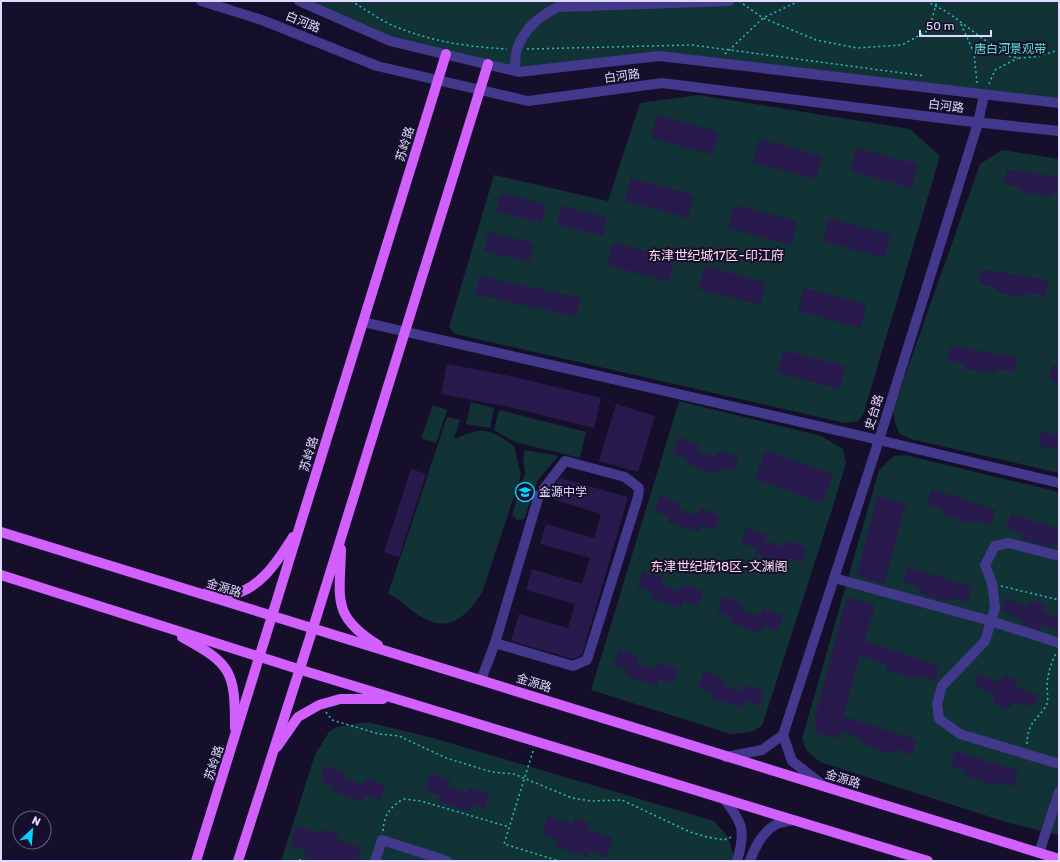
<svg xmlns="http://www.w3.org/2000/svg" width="1060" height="862" font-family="Rubik,'Noto Sans SC',sans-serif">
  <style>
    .green { fill: #123335 }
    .building { fill: #291a4d }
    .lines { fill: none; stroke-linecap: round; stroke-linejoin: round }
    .path { stroke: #29bfc3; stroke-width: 1.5; stroke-dasharray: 2 3; stroke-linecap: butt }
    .minor { stroke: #42388c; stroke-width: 10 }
    .major { stroke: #d260ff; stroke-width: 10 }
    .labels { text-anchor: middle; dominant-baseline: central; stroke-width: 4; stroke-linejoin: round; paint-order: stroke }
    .street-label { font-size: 12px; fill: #e1d9ff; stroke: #160f2b }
    .park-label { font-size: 12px; fill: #5de7d1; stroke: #160f2b }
    .poi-label { font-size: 12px; fill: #e1d9ff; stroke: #160f2b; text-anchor: start }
    .neighbourhood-label { font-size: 13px; fill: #ffdbef; stroke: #160f2b }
  </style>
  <rect width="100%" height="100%" fill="#160f2b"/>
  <g class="green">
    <path d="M 299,1 L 1059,1 L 1059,103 L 659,56 L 519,72 L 390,41 Z"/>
    <path d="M 698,95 L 910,129 L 940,156 L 864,412 L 859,421 L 845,423 L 455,334 L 449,327 L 494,175 L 608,201 L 640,103 Z"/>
    <path d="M 1002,150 L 1059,159 L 1059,473 L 911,439 L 900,434 L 895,423 L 893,410 L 980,164 Z"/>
    <path d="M 679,401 L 821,436 L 843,449 L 846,463 L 833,506 L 762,726 L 751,732 L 731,734 L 591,690 Z"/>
    <path d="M 471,402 L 494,408 L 490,428 L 466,424 Z"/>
    <path d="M 433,405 L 447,410 L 436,443 L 421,438 Z"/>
    <path d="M 499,410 L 586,432 L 580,458 L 515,442 L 494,430 Z"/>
    <path d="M 447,417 L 460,420 L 454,439 C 483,427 487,427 514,446 L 521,475 L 482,593 C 462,623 443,635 411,610 C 400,602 402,600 388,594 Z"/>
    <path d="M 525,450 L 558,456 L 538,480 L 524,519 L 517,520 L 512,515 L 525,473 L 523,458 Z"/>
    <path d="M 905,455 L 1059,492 L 1059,835 L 1009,823 L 820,762 L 807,751 L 802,739 L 879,470 L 894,456 Z"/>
    <path d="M 367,722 L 433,738 L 714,821 L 728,837 L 735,861 L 281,861 L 315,755 L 329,732 L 337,727 Z"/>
  </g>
  <g class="building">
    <path d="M 657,115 L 719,132 L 713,155 L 651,138 Z"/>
    <path d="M 759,139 L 822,156 L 816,179 L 753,163 Z"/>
    <path d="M 856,148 L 918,164 L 912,188 L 850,171 Z"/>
    <path d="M 1007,169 L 1059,177 L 1059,193 L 1053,192 L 1052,197 L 1020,192 L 1021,187 L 1004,184 Z"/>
    <path d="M 631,178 L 694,195 L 688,218 L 625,201 Z"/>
    <path d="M 500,193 L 546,204 L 542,223 L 496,212 Z"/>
    <path d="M 734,205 L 797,221 L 791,245 L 728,228 Z"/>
    <path d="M 561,206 L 607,217 L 603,236 L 557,225 Z"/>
    <path d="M 829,218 L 891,235 L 885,258 L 823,241 Z"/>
    <path d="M 488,232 L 534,243 L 530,262 L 484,251 Z"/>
    <path d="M 613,242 L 675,259 L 669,282 L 607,265 Z"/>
    <path d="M 704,266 L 766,282 L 760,305 L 698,289 Z"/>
    <path d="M 982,269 L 1048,280 L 1046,296 L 1028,293 L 1027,298 L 995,292 L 996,287 L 979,284 Z"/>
    <path d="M 479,276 L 581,298 L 576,317 L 475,294 Z"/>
    <path d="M 804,288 L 866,304 L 860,328 L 798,311 Z"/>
    <path d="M 950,346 L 1017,357 L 1014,372 L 997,369 L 996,374 L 963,369 L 964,364 L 948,361 Z"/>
    <path d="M 783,350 L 846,366 L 840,389 L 777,373 Z"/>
    <path d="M 447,364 L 515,377 L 601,398 L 594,428 L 509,407 L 441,394 Z"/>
    <path d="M 1052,365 L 1059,366 L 1059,382 L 1049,380 Z"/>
    <path d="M 616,404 L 655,416 L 638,472 L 599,461 Z"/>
    <path d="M 1041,431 L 1059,435 L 1059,450 L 1039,446 Z"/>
    <path d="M 679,437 L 699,445 L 697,451 L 716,457 L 718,451 L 739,457 L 734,472 L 719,467 L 717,474 L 687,464 L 688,459 L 673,453 Z"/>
    <path d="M 765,450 L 833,474 L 823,503 L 755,479 Z"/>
    <path d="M 411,469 L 426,474 L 399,557 L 384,552 Z"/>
    <path d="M 560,478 L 628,497 L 582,655 L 573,659 L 511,641 L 519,614 L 568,628 L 575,604 L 526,590 L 532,569 L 582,584 L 590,558 L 540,544 L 546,524 L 594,538 L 601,514 L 552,499 L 556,483 Z"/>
    <path d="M 932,489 L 996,510 L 991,525 L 974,520 L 973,524 L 942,514 L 943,509 L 927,504 Z"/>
    <path d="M 660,495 L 680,503 L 678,509 L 698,515 L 700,508 L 720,515 L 715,530 L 701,525 L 698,532 L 668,522 L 670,517 L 655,511 Z"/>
    <path d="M 878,496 L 906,504 L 884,584 L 856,576 Z"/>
    <path d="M 1011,514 L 1059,529 L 1059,546 L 1054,544 L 1053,548 L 1021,539 L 1022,534 L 1006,529 Z"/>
    <path d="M 747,527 L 767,534 L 765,540 L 784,547 L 786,540 L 807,547 L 802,562 L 787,557 L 785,564 L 755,554 L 757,548 L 741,543 Z"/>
    <path d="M 908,567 L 972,587 L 967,603 L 950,597 L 949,602 L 918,592 L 919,587 L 903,581 Z"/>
    <path d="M 643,571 L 663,578 L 661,584 L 680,591 L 682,584 L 703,591 L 698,606 L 683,601 L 681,608 L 651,598 L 653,592 L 637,587 Z"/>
    <path d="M 723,596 L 743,603 L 741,610 L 760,616 L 763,609 L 783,616 L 778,631 L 764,626 L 761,633 L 731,623 L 733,618 L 717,612 Z"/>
    <path d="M 847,597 L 875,605 L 865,641 L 940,666 L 936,681 L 919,675 L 917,680 L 886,670 L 887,665 L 860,656 L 843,716 L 917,740 L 912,755 L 895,749 L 893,754 L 862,744 L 863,739 L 839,731 L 837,739 L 816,733 L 815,716 Z"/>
    <path d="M 1006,599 L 1028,606 L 1032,600 L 1046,605 L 1043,612 L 1059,618 L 1059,631 L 1041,626 L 1039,630 L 1021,624 L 1022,620 L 1001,610 Z"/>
    <path d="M 619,649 L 638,656 L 636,663 L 656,669 L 658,662 L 678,669 L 673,684 L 659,679 L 657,686 L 626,676 L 628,670 L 613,665 Z"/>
    <path d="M 704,671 L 724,679 L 722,685 L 741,691 L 743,684 L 764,691 L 759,706 L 744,701 L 742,708 L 712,698 L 713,693 L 698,687 Z"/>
    <path d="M 978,674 L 1000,682 L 1004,675 L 1018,680 L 1015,687 L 1039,696 L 1034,707 L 1013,702 L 1009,709 L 992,703 L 995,695 L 974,685 Z"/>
    <path d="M 955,751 L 1019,771 L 1014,787 L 997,781 L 996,786 L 964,776 L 966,771 L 950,765 Z"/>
    <path d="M 325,765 L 345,772 L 343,778 L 363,785 L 365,778 L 385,785 L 380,800 L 366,795 L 363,802 L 333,792 L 335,787 L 320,781 Z"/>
    <path d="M 431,774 L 451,781 L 448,787 L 468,793 L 470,787 L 490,794 L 485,809 L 471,804 L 469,811 L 438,801 L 440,795 L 425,790 Z"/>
    <path d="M 548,816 L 573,824 L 575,818 L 589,823 L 587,829 L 613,838 L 607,857 L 590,851 L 588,857 L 555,846 L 558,840 L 542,835 Z"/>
    <path d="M 297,826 L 321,834 L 323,829 L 338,834 L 336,839 L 362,848 L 357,861 L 317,861 L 304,857 L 306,850 L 290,845 Z"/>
  </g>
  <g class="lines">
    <g class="path">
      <path d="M 351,1 C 367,10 382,22 399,28 C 434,42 470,47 507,49"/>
      <path d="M 739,1 L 763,18 L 816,40 L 857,48 L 902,45 L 929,30 L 937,1"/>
      <path d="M 926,1 L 947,12 L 1005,55 L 1018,58 L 1035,57 L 1059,50"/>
      <path d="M 961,24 L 974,53 L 977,83"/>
      <path d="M 527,49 L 692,45 L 925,76"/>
      <path d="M 725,54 L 763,18 L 799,1"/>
      <path d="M 989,84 L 995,70 L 1018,58"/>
      <path d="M 1001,586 L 1059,600"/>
      <path d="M 326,712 L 332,720 L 379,734 L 399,736 L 446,758 L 492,772 L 514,774 L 572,798 L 591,801 L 622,800 L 690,832 L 707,837 L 724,840 L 732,837"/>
      <path d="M 1027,744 C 1028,721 1036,722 1046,706 C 1049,701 1047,691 1047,685 C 1048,673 1051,662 1057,652"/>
      <path d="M 533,751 L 504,844 L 559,861"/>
      <path d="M 383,831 C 384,814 390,808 403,799 L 421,801 L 509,827"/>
      <path d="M 300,861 L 300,859"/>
    </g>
    <g class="minor">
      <path d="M 201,1 L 262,20 L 377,66 L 528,101 L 662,83 L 956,120 L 1059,131"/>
      <path d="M 299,1 L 390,41 L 519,72 L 659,56 L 1059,103"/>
      <path d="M 515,70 C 515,64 515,55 517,49 C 524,29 539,16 558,7 L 729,1"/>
      <path d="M 363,322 L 879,440 L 1059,483"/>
      <path d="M 1059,556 L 1009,543 L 995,546 L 985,565 L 992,583 L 995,608 L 985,641 L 942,686 L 937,704 L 939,719 L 960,734 L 1059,764"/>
      <path d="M 834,578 L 991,621 L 1059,643"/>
      <path d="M 481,680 L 495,643 L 539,495 L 565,461 L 625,477 L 639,488 L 638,497 L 587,660 L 573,666 L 495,643"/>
      <path d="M 783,735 L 879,440 L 978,123 L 984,95"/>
      <path d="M 726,757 L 762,750 L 783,735 L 792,761 L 824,786"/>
      <path d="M 724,799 C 743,823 746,831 737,861"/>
      <path d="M 1039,853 L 1059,792"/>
      <path d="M 375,861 L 382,840 L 447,861"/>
      <path d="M 750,861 C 754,848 763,832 775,825 C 780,822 789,821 794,820"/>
    </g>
    <g class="major">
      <path d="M 1,532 L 1059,859"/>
      <path d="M 341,549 C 340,599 331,616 378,645"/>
      <path d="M 1,575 L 298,669 L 928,861"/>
      <path d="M 208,591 C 214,592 221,594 227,594 C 257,595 279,559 293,537"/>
      <path d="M 182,637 C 232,664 235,672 235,728"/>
      <path d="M 277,747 L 298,717 L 319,705 L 340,699 L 383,699"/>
      <path d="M 196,861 L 446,54"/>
      <path d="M 238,861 L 313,628 L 488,64"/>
    </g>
  </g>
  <defs>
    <g id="school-ring" transform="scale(1)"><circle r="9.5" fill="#160f2b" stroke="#05d0ff" stroke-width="1.5"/><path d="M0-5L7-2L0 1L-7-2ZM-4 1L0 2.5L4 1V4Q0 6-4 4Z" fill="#05d0ff"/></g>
  </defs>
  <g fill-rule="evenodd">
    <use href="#school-ring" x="525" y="492"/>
  </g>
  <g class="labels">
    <g class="street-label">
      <text transform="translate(303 22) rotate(22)">白河路</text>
      <text transform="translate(622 76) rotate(-8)">白河路</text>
      <text transform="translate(946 106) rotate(7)">白河路</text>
      <text transform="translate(405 144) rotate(-73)">苏岭路</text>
      <text transform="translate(874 412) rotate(-73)">史台路</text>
      <text transform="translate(309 454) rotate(-73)">苏岭路</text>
      <text transform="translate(224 588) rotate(17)">金源路</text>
      <text transform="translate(534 683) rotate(17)">金源路</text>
      <text transform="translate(214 763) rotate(-72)">苏岭路</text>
      <text transform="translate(843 779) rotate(17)">金源路</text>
    </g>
    <g class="park-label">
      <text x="1010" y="49">唐白河景观带</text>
    </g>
    <g class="poi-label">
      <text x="539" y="492">金源中学</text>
    </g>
    <g class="neighbourhood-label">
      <text x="716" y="255">东津世纪城17区-印江府</text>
      <text x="719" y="566">东津世纪城18区-文渊阁</text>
    </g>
  </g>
  <rect width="1060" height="862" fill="none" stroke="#e1d9ff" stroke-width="4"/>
  <g transform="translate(32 830) rotate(26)"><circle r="19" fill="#160f2b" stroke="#676080"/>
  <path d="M0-3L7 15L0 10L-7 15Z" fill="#05d0ff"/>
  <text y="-6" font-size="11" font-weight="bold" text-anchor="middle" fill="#e1d9ff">N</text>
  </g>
  <path d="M920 30v6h71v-6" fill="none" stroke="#e1d9ff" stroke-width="2"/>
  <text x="926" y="30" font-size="12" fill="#e1d9ff" stroke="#160f2b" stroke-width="3" paint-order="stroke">50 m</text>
</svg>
